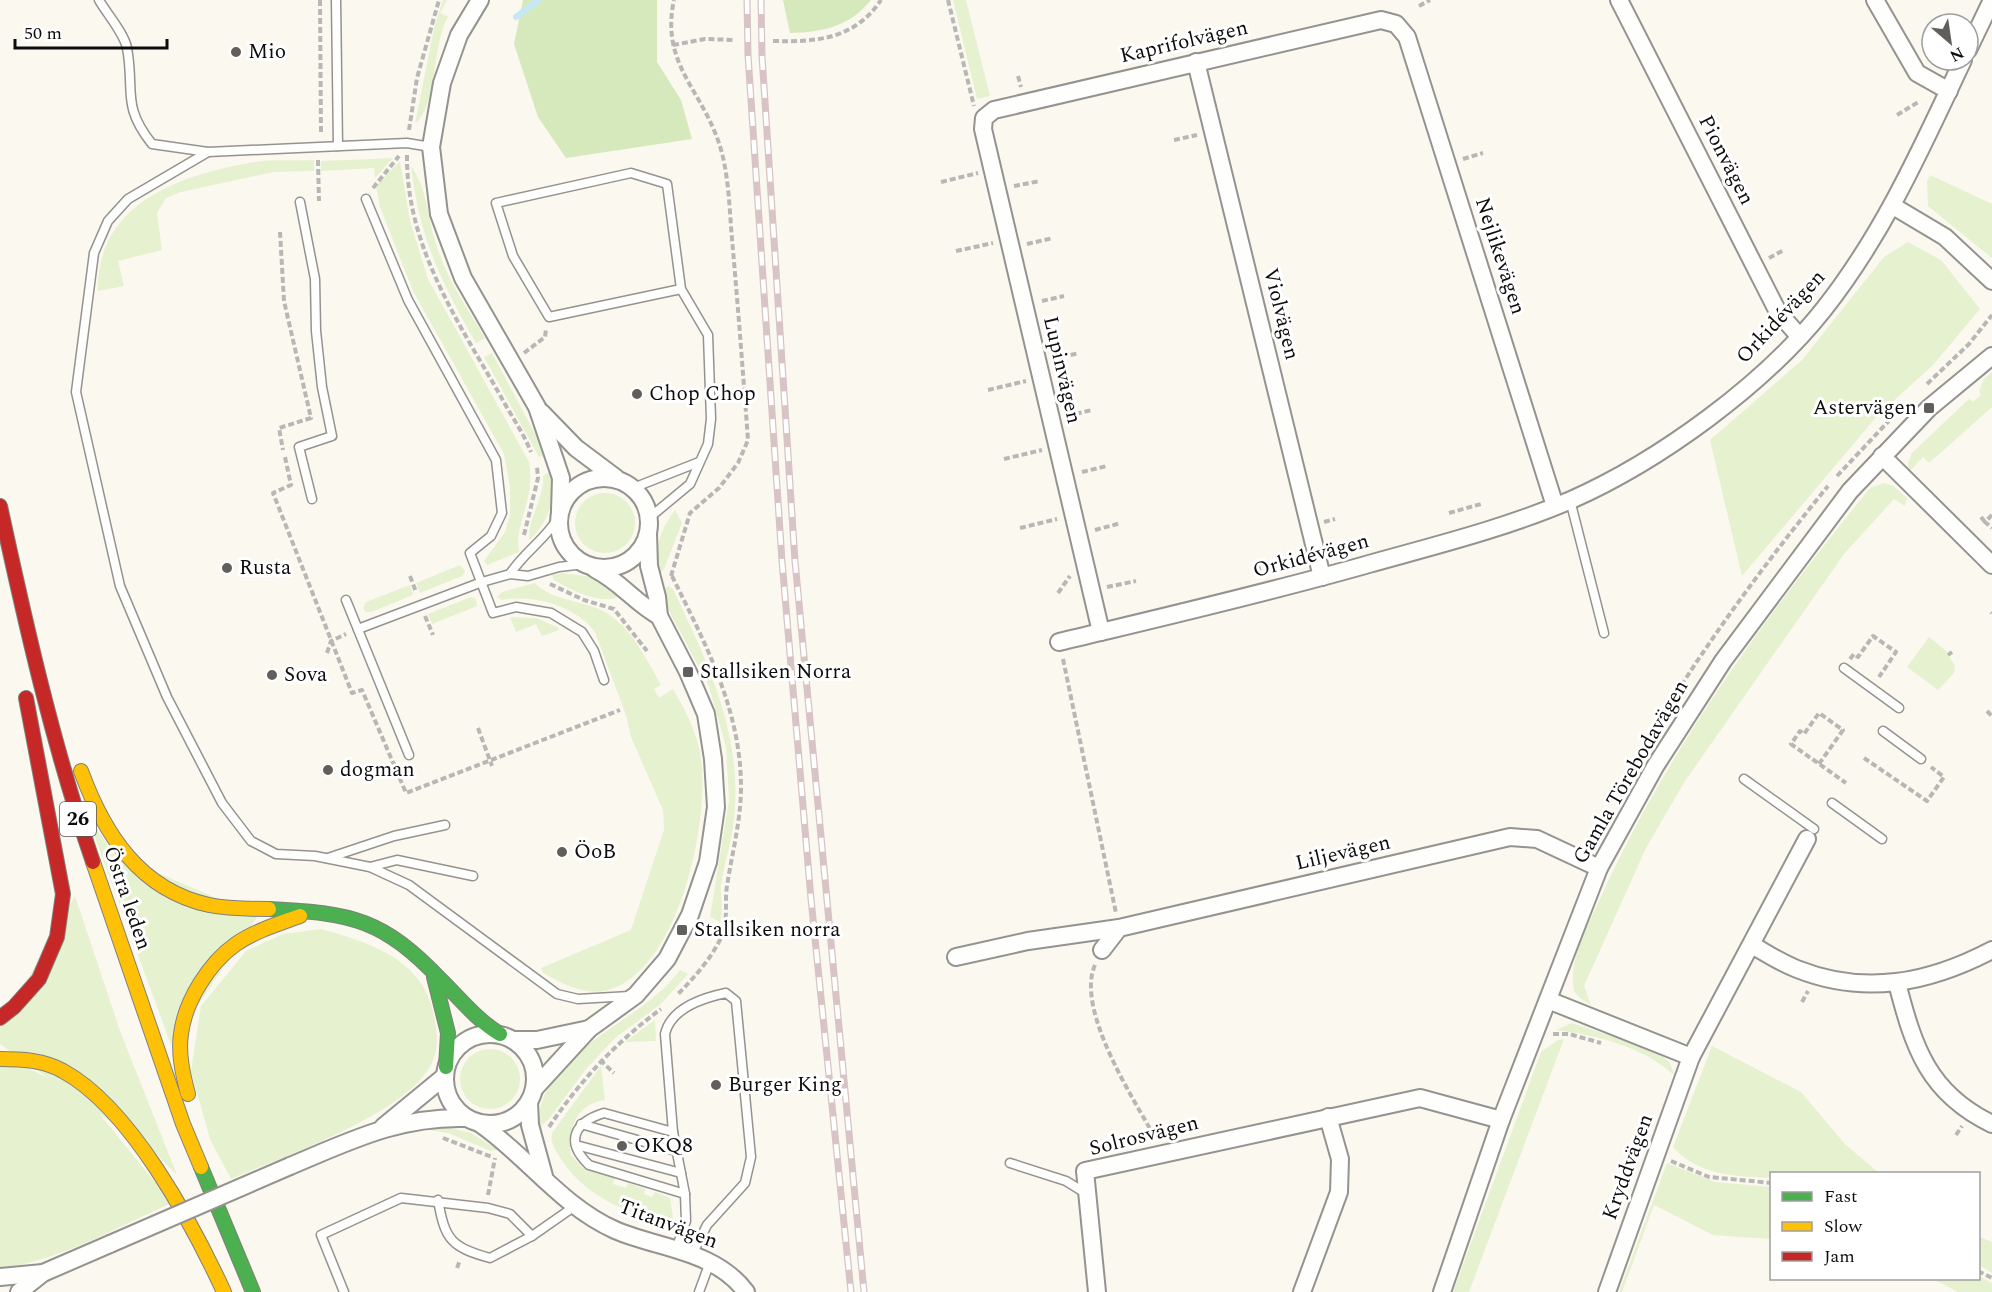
<svg xmlns="http://www.w3.org/2000/svg" width="1992" height="1292" font-family="Spectral,serif">
  <style>
    .green { fill: #e6f1cf }
    .forest { fill: #d6e9bd }
    .lines { fill: none; stroke-linecap: round; stroke-linejoin: round }
    .stream { stroke: #c6e8f6; stroke-width: 6 }
    .lane-casing { stroke: #94938f; stroke-width: 11 }
    .street-casing { stroke: #94938f; stroke-width: 20 }
    .fast-casing { stroke: #81807c; stroke-width: 16 }
    .slow-casing { stroke: #81807c; stroke-width: 16 }
    .jam-casing { stroke: #81807c; stroke-width: 16 }
    .path { stroke: #b8b7b6; stroke-width: 4; stroke-dasharray: 6 3; stroke-linecap: butt }
    .lane { stroke: #fefefd; stroke-width: 8 }
    .street { stroke: #fefefd; stroke-width: 16 }
    .fast { stroke: #4caf50; stroke-width: 14 }
    .slow { stroke: #ffc107; stroke-width: 14 }
    .jam { stroke: #c62828; stroke-width: 14 }
    .rail-casing { stroke: #d8c3c5; stroke-width: 7 }
    .rail { stroke: #fff; stroke-width: 4.5; stroke-dasharray: 14; stroke-linecap: butt }
    .street-bridge-casing { stroke: #94938f; stroke-width: 20; stroke-linecap: butt }
    .street-bridge { stroke: #fefefd; stroke-width: 16 }
    .poi-dot { fill: #605f5c; stroke: #fff; stroke-width: 2 }
    .labels { text-anchor: middle; dominant-baseline: central; stroke-width: 6; stroke-linejoin: round; paint-order: stroke }
    .shield { fill: #fff; stroke: #565656; stroke-width: 1.5 }
    .shield-label { font-size: 20px; font-weight: bold; fill: #0d0d0d }
    .street-label { font-size: 21px; fill: #0d0d0d; stroke: #fff }
    .poi-label { font-size: 21px; fill: #0d0d0d; stroke: #fff; text-anchor: start }
  </style>
  <rect width="100%" height="100%" fill="#fbf8f0"/>
  <g class="green">
    <path d="M 443,0 L 447,0 L 440,13 L 448,17 C 431,46 439,103 415,124 L 434,28 Z"/>
    <path d="M 953,0 L 966,0 L 990,96 L 977,99 Z"/>
    <path d="M 393,158 L 375,178 L 374,168 L 321,171 L 321,161 Z"/>
    <path d="M 314,160 L 314,171 L 274,172 L 181,192 L 166,198 L 157,213 L 162,250 L 118,261 L 124,286 L 98,291 C 96,203 182,174 255,162 C 274,159 295,161 314,160 Z"/>
    <path d="M 400,161 L 410,221 L 428,279 L 529,462 C 536,500 514,522 519,552 L 487,565 L 484,561 L 505,532 L 510,515 L 510,487 L 504,454 L 413,291 L 380,207 L 376,186 Z"/>
    <path d="M 411,166 C 428,189 427,218 436,244 C 446,278 467,308 485,338 L 476,343 C 441,282 419,237 411,166 Z"/>
    <path d="M 1930,175 L 1992,204 L 1992,258 L 1928,206 L 1927,181 Z"/>
    <path d="M 1908,242 L 1941,260 L 1980,309 L 1933,365 L 1878,415 L 1742,576 L 1710,440 L 1802,360 L 1884,257 Z"/>
    <path d="M 492,353 L 546,454 L 539,457 L 484,357 Z"/>
    <path d="M 1992,372 L 1992,407 L 1929,463 L 1923,457 L 1909,472 L 1908,463 L 1912,453 L 1969,399 L 1973,402 L 1981,395 L 1979,391 L 1984,379 Z"/>
    <path d="M 552,470 C 558,497 549,520 530,540 C 525,524 545,497 543,476 Z"/>
    <path d="M 1884,483 L 1893,486 L 1907,498 L 1905,506 L 1894,499 L 1844,554 L 1685,781 L 1646,848 L 1584,986 L 1591,1005 L 1580,998 L 1574,991 C 1568,959 1588,926 1601,897 C 1669,747 1767,615 1870,488 Z"/>
    <circle cx="605" cy="523" r="30"/>
    <path d="M 675,510 L 682,523 L 664,569 L 656,576 C 654,549 659,532 675,510 Z"/>
    <path d="M 460,565 L 465,571 L 462,576 L 420,593 L 416,583 Z"/>
    <path d="M 562,573 L 592,577 L 620,596 C 602,606 571,590 554,580 L 552,575 Z"/>
    <path d="M 535,583 C 552,601 582,600 603,611 C 630,625 647,660 661,685 L 654,689 L 659,698 L 673,689 C 685,710 695,728 700,752 C 712,815 680,971 608,990 C 585,996 563,984 543,973 L 541,968 L 631,930 L 664,830 L 663,810 L 631,737 L 626,715 L 595,632 C 575,605 533,594 502,600 L 497,597 L 502,592 Z"/>
    <path d="M 410,585 L 413,595 L 371,612 L 366,612 L 363,608 L 366,602 Z"/>
    <path d="M 668,586 L 673,589 C 708,663 743,735 734,819 C 732,842 724,863 721,886 C 720,898 724,910 720,922 L 710,917 L 729,800 L 726,747 L 709,686 L 667,607 L 662,591 Z"/>
    <path d="M 471,597 L 476,599 L 477,606 L 432,624 L 428,614 Z"/>
    <path d="M 510,617 L 536,618 L 559,628 L 557,631 L 542,636 L 536,624 L 516,632 Z"/>
    <path d="M 1929,637 L 1946,651 L 1955,666 L 1954,673 L 1938,690 L 1907,667 Z"/>
    <path d="M 84,807 L 112,853 L 258,916 L 171,1045 Z"/>
    <path d="M 75,896 L 120,1031 L 177,1175 L 155,1153 L 0,1044 L 0,1028 Z"/>
    <path d="M 321,929 C 367,942 421,958 433,1011 C 436,1028 440,1043 433,1060 C 414,1112 281,1157 231,1179 L 210,1139 L 191,1071 L 201,1006 L 246,951 L 283,934 Z"/>
    <path d="M 680,970 L 688,974 L 661,1004 L 615,1038 L 586,1069 L 549,1119 L 538,1129 C 538,1048 640,1026 680,970 Z"/>
    <path d="M 655,1020 L 656,1041 L 625,1042 Z"/>
    <path d="M 1572,1023 L 1656,1051 L 1670,1063 L 1674,1075 C 1644,1047 1596,1035 1556,1030 Z"/>
    <path d="M 1564,1039 L 1469,1292 L 1453,1292 L 1541,1052 L 1558,1040 Z"/>
    <path d="M 1712,1046 L 1801,1092 L 1845,1144 L 1879,1173 L 1772,1174 L 1771,1178 C 1735,1176 1699,1176 1673,1147 Z"/>
    <circle cx="490" cy="1079" r="30"/>
    <path d="M 0,1065 L 25,1067 L 84,1095 L 172,1203 C 117,1227 60,1260 0,1269 Z"/>
    <path d="M 601,1066 L 605,1100 C 576,1104 568,1128 571,1155 L 583,1168 L 615,1178 L 613,1184 L 626,1188 L 628,1183 L 645,1189 L 644,1194 L 652,1197 L 655,1192 L 670,1198 L 673,1217 L 671,1225 C 628,1212 587,1199 561,1159 C 556,1151 550,1143 552,1133 Z"/>
    <path d="M 438,1125 L 471,1133 L 498,1150 L 491,1151 L 448,1133 L 418,1128 Z"/>
    <path d="M 1667,1163 L 1715,1182 L 1771,1187 L 1771,1239 L 1713,1235 L 1654,1205 L 1622,1292 L 1619,1292 Z"/>
    <path d="M 1978,1236 L 1992,1242 L 1992,1273 L 1979,1265 Z"/>
    <path d="M 1979,1276 L 1992,1283 L 1992,1292 L 1958,1292 L 1933,1279 L 1978,1278 Z"/>
  </g>
  <g class="forest">
    <path d="M 523,0 L 657,0 L 657,62 L 681,100 L 692,139 L 566,158 L 538,117 L 514,44 Z"/>
    <path d="M 783,0 L 871,0 C 849,27 823,32 790,33 Z"/>
  </g>
  <g class="lines">
    <path class="stream" d="M 516,17 L 539,0"/>
    <g class="lane-casing">
      <g id="lane">
        <path d="M 99,0 C 107,14 124,33 127,48 C 135,91 121,105 152,144 L 208,152 L 407,143 L 431,147"/>
        <path d="M 336,0 L 338,146"/>
        <path d="M 208,152 L 128,199 L 108,221 L 94,253 L 76,392 L 120,586 L 167,697 L 222,803 L 251,841 L 276,854 L 315,856 L 370,867 L 409,885 L 557,994 L 578,999 L 630,996"/>
        <path d="M 366,199 L 408,300 L 496,460 L 502,513 L 491,536 L 470,553 L 493,613 L 516,607 L 551,613 L 582,632 L 594,651 L 604,680"/>
        <path d="M 300,202 L 315,279 L 316,331 L 322,387 L 332,436 L 299,447 L 312,499"/>
        <path d="M 633,488 L 699,462"/>
        <path d="M 1570,500 L 1604,633"/>
        <path d="M 649,518 L 690,484 L 708,444 L 711,419 L 708,335 L 681,289 L 549,317 L 513,256 L 496,203 L 631,173 L 667,184 L 681,289"/>
        <path d="M 510,574 C 524,552 544,541 558,518"/>
        <path d="M 346,600 L 409,755"/>
        <path d="M 358,629 L 482,582 L 510,574 L 528,576 L 559,567 L 584,564"/>
        <path d="M 1844,668 L 1899,708"/>
        <path d="M 1883,731 L 1921,759"/>
        <path d="M 1744,779 L 1814,829"/>
        <path d="M 1832,803 L 1882,839"/>
        <path d="M 328,858 L 394,836 L 445,825"/>
        <path d="M 370,867 L 397,860 L 473,876"/>
        <path d="M 581,1124 L 676,1151"/>
        <path d="M 673,1132 L 604,1113 C 575,1122 564,1141 589,1165 L 685,1194"/>
        <path d="M 576,1145 L 681,1173"/>
        <path d="M 1010,1163 L 1066,1181 L 1087,1194"/>
        <path d="M 438,1200 C 445,1240 451,1247 490,1258 L 532,1236"/>
        <path d="M 676,1249 L 686,1221 L 685,1194 L 673,1132 L 665,1034 C 671,1008 702,998 726,993 L 736,1001 L 751,1157 L 745,1183 L 707,1225 L 692,1255"/>
        <path d="M 344,1292 L 321,1235 L 401,1198 L 488,1208 L 510,1214 L 532,1236 L 575,1206"/>
        <path d="M 699,1292 L 710,1262"/>
      </g>
    </g>
    <g class="street-casing">
      <g id="street">
        <path d="M 480,0 L 459,35 L 442,83 L 431,147 L 439,214 L 463,278 L 537,407 L 561,478 L 560,511"/>
        <path d="M 1619,0 L 1778,312 L 1799,336"/>
        <path d="M 1875,0 L 1917,73 L 1949,91"/>
        <path d="M 1968,50 L 1992,0"/>
        <path d="M 1196,62 L 1322,577"/>
        <path d="M 1893,206 L 1945,237 L 1992,281"/>
        <path d="M 541,412 L 576,448 L 616,478"/>
        <path d="M 1882,456 L 1992,565"/>
        <circle cx="604" cy="523" r="45"/>
        <path d="M 595,569 C 621,582 634,602 659,616"/>
        <path d="M 1101,632 L 983,129 L 984,118 L 994,110 L 1381,20 L 1396,24 L 1407,37 L 1555,506"/>
        <path d="M 1059,642 C 1163,617 1267,593 1369,564 C 1437,545 1506,528 1571,500 C 1659,461 1764,385 1824,309 C 1884,233 1922,147 1963,60"/>
        <path d="M 1752,945 C 1766,953 1781,963 1797,969 C 1865,996 1929,983 1992,950"/>
        <path d="M 1102,950 L 1119,928 L 1510,837 L 1537,839 L 1599,868"/>
        <path d="M 956,957 L 1028,941 L 1119,928"/>
        <path d="M 1897,983 C 1914,1048 1928,1093 1992,1124"/>
        <path d="M 1548,1000 L 1691,1057"/>
        <circle cx="490" cy="1079" r="45"/>
        <path d="M 513,1040 L 537,1040 L 589,1029"/>
        <path d="M 534,1089 L 589,1029 L 636,995 L 667,959 L 690,915 L 708,862 L 716,807 L 713,759 L 706,714 L 688,672 L 659,616 L 657,597 L 649,566 L 648,534"/>
        <path d="M 529,1102 L 530,1125 L 544,1176"/>
        <path d="M 479,1123 C 526,1155 561,1206 615,1230 C 659,1249 715,1250 746,1292"/>
        <path d="M 383,1127 L 445,1076"/>
        <path d="M 290,1166 C 350,1141 399,1116 466,1118"/>
        <path d="M 0,1277 L 43,1273"/>
        <path d="M 19,1292 L 43,1273 L 110,1244"/>
        <path d="M 1097,1292 L 1085,1171 L 1420,1098 L 1501,1120"/>
        <path d="M 1302,1292 L 1339,1192 L 1340,1159 L 1328,1117"/>
        <path d="M 1442,1292 L 1501,1120 L 1599,868 L 1656,765 L 1723,661 L 1850,491 L 1929,408 L 1992,356"/>
        <path d="M 1607,1292 L 1691,1057 L 1807,839"/>
      </g>
    </g>
    <g class="fast-casing">
      <g id="fast">
        <path d="M 269,909 C 353,913 383,919 442,981 C 461,1000 477,1020 500,1034"/>
        <path d="M 434,977 L 448,1033 L 446,1067"/>
        <path d="M 201,1167 L 253,1292"/>
      </g>
    </g>
    <g class="slow-casing">
      <g id="slow">
        <path d="M 81,771 C 104,834 140,890 209,905 C 229,909 249,909 269,909"/>
        <path d="M 93,862 L 183,1124 L 201,1167"/>
        <path d="M 0,1059 C 21,1059 44,1060 63,1071 C 131,1108 192,1223 224,1292"/>
        <path d="M 188,1094 C 183,1075 178,1054 181,1034 C 185,1001 209,963 236,944 C 255,931 278,924 300,916"/>
      </g>
    </g>
    <g class="jam-casing">
      <g id="jam">
        <path d="M 0,506 C 26,626 53,746 93,862"/>
        <path d="M 0,1018 L 14,1007 L 39,979 L 57,937 L 63,894 L 26,698"/>
      </g>
    </g>
    <g class="path">
      <path d="M 320,0 L 321,134"/>
      <path d="M 948,0 L 974,106"/>
      <path d="M 1419,6 L 1430,0"/>
      <path d="M 773,41 C 816,42 854,40 881,0"/>
      <path d="M 673,45 L 705,39 L 735,40"/>
      <path d="M 1018,76 L 1021,87"/>
      <path d="M 1897,115 L 1920,101"/>
      <path d="M 409,130 L 417,78 L 439,0"/>
      <path d="M 1174,140 L 1197,135"/>
      <path d="M 407,155 C 406,245 457,320 500,395 C 510,414 523,432 531,452"/>
      <path d="M 1463,159 L 1483,153"/>
      <path d="M 318,160 L 319,201"/>
      <path d="M 941,182 L 978,173"/>
      <path d="M 1014,186 L 1040,181"/>
      <path d="M 373,188 L 399,156"/>
      <path d="M 280,232 L 284,301 L 311,418 L 279,428 L 283,450"/>
      <path d="M 1490,234 L 1502,260"/>
      <path d="M 1027,244 L 1053,238"/>
      <path d="M 956,251 L 993,243"/>
      <path d="M 1769,258 L 1784,250"/>
      <path d="M 1042,301 L 1064,296"/>
      <path d="M 524,353 L 545,337 L 546,329"/>
      <path d="M 1053,359 L 1079,353"/>
      <path d="M 1927,384 L 1969,344 L 1992,315"/>
      <path d="M 988,390 L 1026,381"/>
      <path d="M 1067,416 L 1092,410"/>
      <path d="M 285,457 L 291,485 L 273,493 L 352,693 L 362,690 L 406,793 L 620,710"/>
      <path d="M 1004,459 L 1042,450"/>
      <path d="M 1082,472 L 1107,466"/>
      <path d="M 1837,476 L 1900,409"/>
      <path d="M 1449,513 L 1481,504"/>
      <path d="M 1992,515 L 1985,522 L 1992,528"/>
      <path d="M 1981,517 L 1985,522"/>
      <path d="M 1324,522 L 1335,519"/>
      <path d="M 1020,528 L 1057,519"/>
      <path d="M 1095,530 L 1121,523"/>
      <path d="M 524,535 L 538,478 L 537,467"/>
      <path d="M 1258,565 L 1261,576"/>
      <path d="M 410,576 L 416,592"/>
      <path d="M 671,576 L 690,513 L 719,488 L 738,463 L 748,440 C 743,373 738,306 732,239 C 729,205 729,167 716,135 C 697,86 661,60 674,0"/>
      <path d="M 672,576 C 705,643 741,710 741,787 C 741,821 732,853 727,886 C 725,898 727,911 725,923 C 723,946 694,978 678,994"/>
      <path d="M 550,584 L 584,600 L 614,609 L 647,651"/>
      <path d="M 1107,587 L 1136,581"/>
      <path d="M 1058,593 L 1070,576"/>
      <path d="M 1991,612 L 1992,613"/>
      <path d="M 425,616 L 433,635"/>
      <path d="M 327,653 L 331,641 L 346,634"/>
      <path d="M 1948,655 L 1952,652"/>
      <path d="M 1063,659 L 1116,913"/>
      <path d="M 1850,659 L 1854,654 L 1858,657 L 1873,636 L 1896,652 L 1879,677"/>
      <path d="M 1987,711 L 1992,716"/>
      <path d="M 478,728 L 492,766"/>
      <path d="M 1864,758 L 1927,801 L 1944,777 L 1931,767"/>
      <path d="M 1819,764 L 1843,730 L 1819,713 L 1804,734 L 1800,731 L 1791,744 L 1846,783"/>
      <path d="M 388,770 L 396,763"/>
      <path d="M 1626,778 C 1683,674 1753,578 1828,486"/>
      <path d="M 1095,965 C 1075,1009 1134,1100 1156,1139"/>
      <path d="M 1802,1002 L 1808,991"/>
      <path d="M 1553,1034 L 1569,1034 L 1601,1043"/>
      <path d="M 600,1060 L 614,1073"/>
      <path d="M 549,1127 C 580,1081 616,1042 661,1009"/>
      <path d="M 1956,1135 L 1962,1126"/>
      <path d="M 443,1138 L 492,1157"/>
      <path d="M 1671,1161 L 1709,1177 L 1772,1183"/>
      <path d="M 488,1195 L 495,1158"/>
      <path d="M 457,1268 L 460,1260"/>
      <path d="M 1978,1271 L 1992,1278"/>
    </g>
    <use href="#lane" class="lane"/>
    <use href="#street" class="street"/>
    <use href="#fast" class="fast"/>
    <use href="#slow" class="slow"/>
    <use href="#jam" class="jam"/>
    <g class="rail-casing">
      <g id="rail">
        <path d="M 747,0 L 748,55 L 782,561 L 811,899 L 851,1292"/>
        <path d="M 761,0 L 762,56 L 795,561 L 864,1292"/>
      </g>
    </g>
    <use href="#rail" class="rail"/>
    <g class="street-bridge-casing">
      <path id="street-bridge" d="M 110,1244 L 290,1166"/>
    </g>
    <use href="#street-bridge" class="street-bridge"/>
  </g>
  <g class="poi-dot">
    <circle cx="236" cy="52" r="6"/>
    <circle cx="637" cy="394" r="6"/>
    <rect x="1923" y="402" width="12" height="12" rx="3"/>
    <circle cx="227" cy="568" r="6"/>
    <rect x="682" y="666" width="12" height="12" rx="3"/>
    <circle cx="272" cy="675" r="6"/>
    <circle cx="328" cy="770" r="6"/>
    <circle cx="562" cy="852" r="6"/>
    <rect x="676" y="924" width="12" height="12" rx="3"/>
    <circle cx="716" cy="1085" r="6"/>
    <circle cx="622" cy="1146" r="6"/>
  </g>
  <g class="labels">
    <rect class="shield" x="60" y="802" width="36" height="34" rx="4.5"/>
    <g class="shield-label">
      <text x="78" y="819">26</text>
    </g>
    <g class="street-label">
      <text transform="translate(1184 42) rotate(-13)">Kaprifolvägen</text>
      <text transform="translate(1726 160) rotate(63)">Pionvägen</text>
      <text transform="translate(1500 256) rotate(72)">Nejlikevägen</text>
      <text transform="translate(1281 314) rotate(76)">Violvägen</text>
      <text transform="translate(1781 317) rotate(-47)">Orkidévägen</text>
      <text transform="translate(1062 370) rotate(77)">Lupinvägen</text>
      <text transform="translate(1311 556) rotate(-15)">Orkidévägen</text>
      <text transform="translate(1631 772) rotate(-60)">Gamla Törebodavägen</text>
      <text transform="translate(1343 853) rotate(-13)">Liljevägen</text>
      <text transform="translate(127 898) rotate(71)">Östra leden</text>
      <text transform="translate(1144 1136) rotate(-14)">Solrosvägen</text>
      <text transform="translate(1628 1167) rotate(-70)">Kryddvägen</text>
      <text transform="translate(668 1224) rotate(21)">Titanvägen</text>
    </g>
    <g class="poi-label">
      <text x="248" y="52">Mio</text>
      <text x="649" y="394">Chop Chop</text>
      <text x="1917" y="408" text-anchor="end">Astervägen</text>
      <text x="239" y="568">Rusta</text>
      <text x="700" y="672">Stallsiken Norra</text>
      <text x="284" y="675">Sova</text>
      <text x="340" y="770">dogman</text>
      <text x="574" y="852">ÖoB</text>
      <text x="694" y="930">Stallsiken norra</text>
      <text x="728" y="1085">Burger King</text>
      <text x="634" y="1146">OKQ8</text>
    </g>
  </g>
  <rect x="1770" y="1172" width="210" height="108" fill="#ffffff" stroke="#9e9e9e" stroke-width="1.5"/>
  <rect x="1782" y="1192" width="30" height="9" fill="#4caf50" stroke="#9e9e9e" stroke-width="1.5"/>
  <text x="1824" y="1202" font-size="18" fill="#0d0d0d">Fast</text>
  <rect x="1782" y="1222" width="30" height="9" fill="#ffc107" stroke="#9e9e9e" stroke-width="1.5"/>
  <text x="1824" y="1232" font-size="18" fill="#0d0d0d">Slow</text>
  <rect x="1782" y="1252" width="30" height="9" fill="#c62828" stroke="#9e9e9e" stroke-width="1.5"/>
  <text x="1824" y="1262" font-size="18" fill="#0d0d0d">Jam</text>
  <g transform="translate(1950 42) rotate(151)"><circle r="28" fill="#ffffff" stroke="#9e9e9e" stroke-width="1.5"/>
  <path d="M0-4.5L10 22L0 15L-10 22Z" fill="#605f5c"/>
  <text y="-9" font-size="16" font-weight="bold" text-anchor="middle" fill="#0d0d0d">N</text>
  </g>
  <path d="M15 39v9h152v-9" fill="none" stroke="#0d0d0d" stroke-width="3"/>
  <text x="24" y="39" font-size="18" fill="#0d0d0d" stroke="#ffffff" stroke-width="4.5" paint-order="stroke">50 m</text>
</svg>
